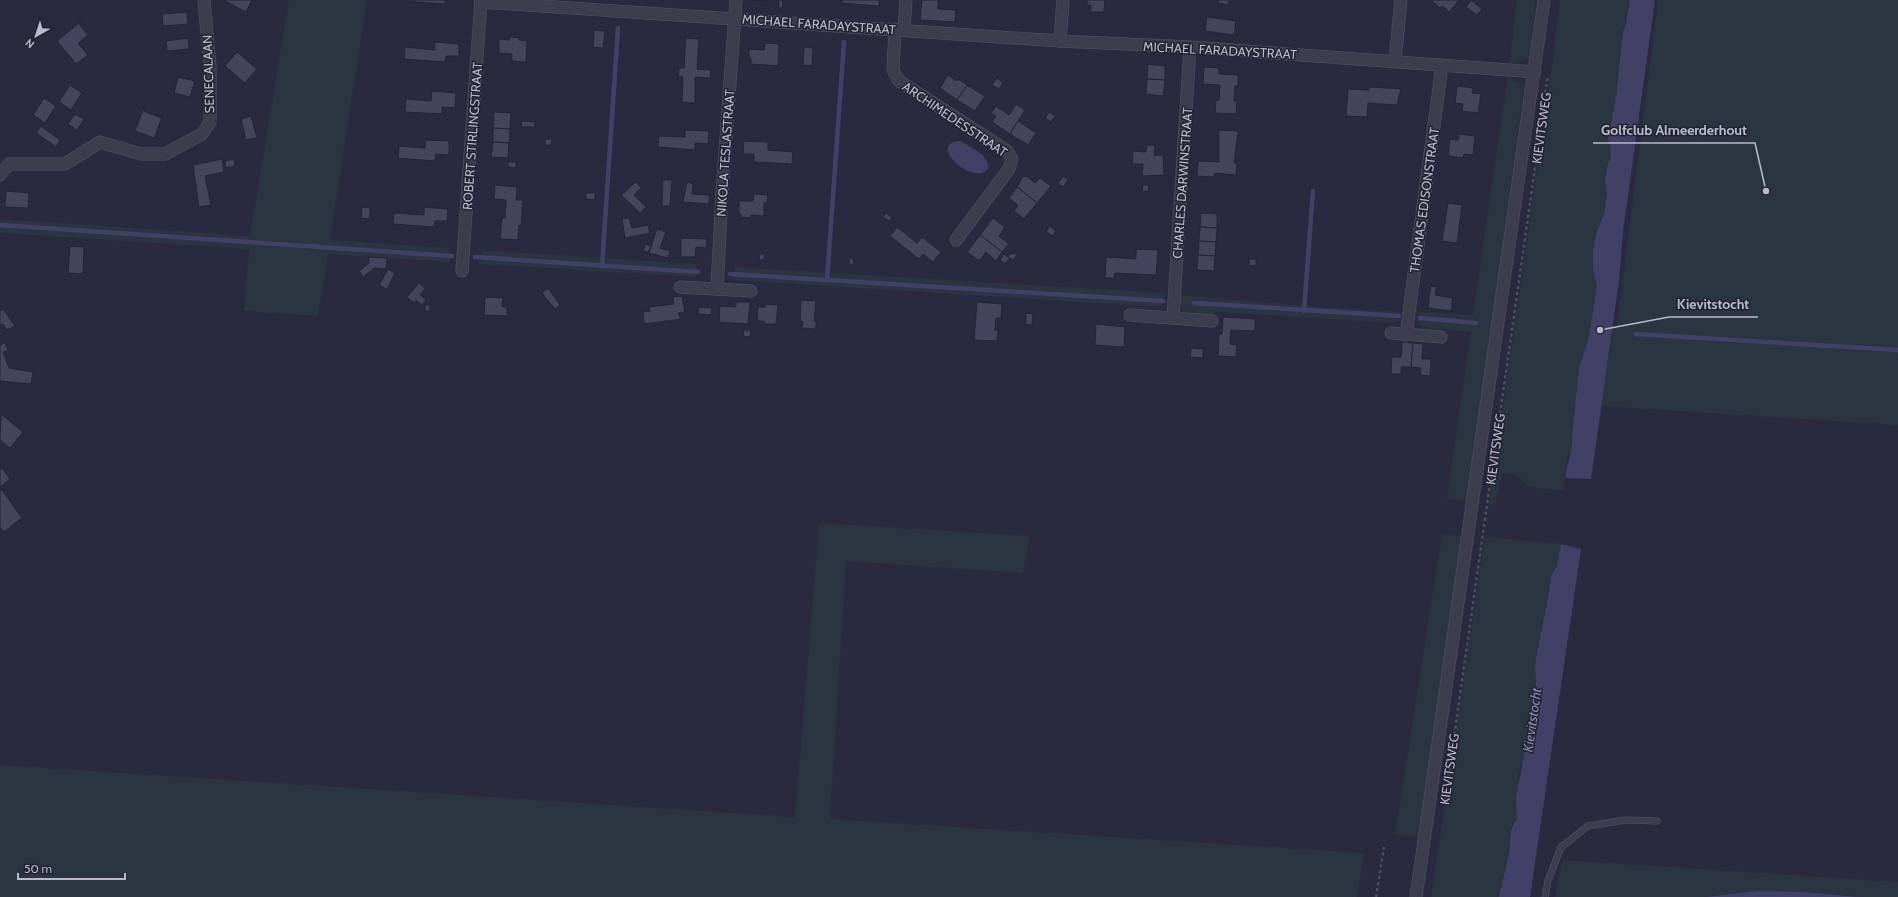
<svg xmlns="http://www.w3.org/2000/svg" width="1898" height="897" font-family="Cabin,sans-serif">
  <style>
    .green { fill: #2b3541 }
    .water { fill: #414167 }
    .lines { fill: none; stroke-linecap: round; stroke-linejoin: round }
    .stream { stroke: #414167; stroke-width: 4.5 }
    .building { fill: #44445d; stroke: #242437 }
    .service-casing { stroke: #555567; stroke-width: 7 }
    .minor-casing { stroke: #555567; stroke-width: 13 }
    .tertiary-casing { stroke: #555567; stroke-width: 13 }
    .path { stroke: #49525e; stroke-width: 2.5; stroke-dasharray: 3 3; stroke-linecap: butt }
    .service { stroke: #3d3d50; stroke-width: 6 }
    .minor { stroke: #3d3d50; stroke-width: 12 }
    .tertiary { stroke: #3d3d50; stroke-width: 12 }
    .labels { text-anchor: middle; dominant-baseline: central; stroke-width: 3; stroke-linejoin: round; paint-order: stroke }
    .street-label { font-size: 13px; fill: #babaca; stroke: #222235 }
    .water-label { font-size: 14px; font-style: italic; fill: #8b8bb2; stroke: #222235 }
    .leader { fill: none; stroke: #babaca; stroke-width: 1.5 }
    .callout-dot { fill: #babaca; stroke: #222235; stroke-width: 1.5 }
    .callout-label { font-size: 14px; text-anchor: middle; font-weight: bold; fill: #babaca; stroke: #222235; stroke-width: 3; stroke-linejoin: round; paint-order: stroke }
  </style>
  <rect width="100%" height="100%" fill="#292940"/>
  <g class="green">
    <path d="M 289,0 L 367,0 L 330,240 L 449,248 L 449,262 L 328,254 L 318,316 L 244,311 L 249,249 L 0,233 L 0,219 L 250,236 Z"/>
    <path d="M 1517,0 L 1536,0 L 1529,58 L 1509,64 Z"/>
    <path d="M 1560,0 L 1630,0 L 1623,32 L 1616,97 L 1608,139 L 1611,151 L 1610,159 L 1607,167 L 1605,181 L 1607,194 L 1604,214 L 1597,231 L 1593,271 L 1597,284 L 1589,337 L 1579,368 L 1572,437 L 1572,448 L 1567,459 L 1563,491 L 1529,487 L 1515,474 L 1502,473 L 1495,505 L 1489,504 L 1546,106 C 1552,71 1555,36 1560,0 Z"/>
    <path d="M 1658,0 L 1898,0 L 1898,425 L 1601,406 L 1613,326 L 1617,326 Z"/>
    <path d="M 1508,75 L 1524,87 L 1468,501 L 1447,499 L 1471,332 L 1424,327 L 1417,324 L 1418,312 L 1473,315 Z"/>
    <path d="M 481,250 L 697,264 L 696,277 L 480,264 Z"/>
    <path d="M 734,267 L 1165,293 L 1164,302 L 1160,307 L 733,280 Z"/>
    <path d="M 1180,295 L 1306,306 L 1400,312 L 1398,319 L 1395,323 L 1215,312 L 1215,315 C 1195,314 1179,319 1180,295 Z"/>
    <path d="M 819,523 L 1030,536 L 1023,573 L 846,561 L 830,819 L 1364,853 L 1357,897 L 0,897 L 0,765 L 795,817 Z"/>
    <path d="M 1442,534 L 1463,537 L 1418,837 L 1395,835 Z"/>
    <path d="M 1485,537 L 1561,544 L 1557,565 L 1551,577 L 1548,598 L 1535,663 L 1536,687 L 1532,690 L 1529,739 L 1519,774 L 1517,819 L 1512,825 L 1508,854 L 1499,897 L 1431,897 Z"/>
    <path d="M 1562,860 L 1898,882 L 1898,897 L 1860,897 L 1844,895 L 1756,891 L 1706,897 L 1555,897 Z"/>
  </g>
  <g class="water">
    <path d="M 1630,0 L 1655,0 L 1623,232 L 1619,281 L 1591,479 L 1565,478 C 1567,463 1573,451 1572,437 L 1579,368 L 1589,337 L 1597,285 L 1593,271 L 1593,249 L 1597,231 L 1604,214 L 1607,194 L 1605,181 L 1607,167 L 1610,159 L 1611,151 L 1608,139 L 1616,97 L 1623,32 L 1626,23 Z"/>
    <path d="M 960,141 C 970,147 990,155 988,169 C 975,187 925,144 960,141 Z"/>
    <path d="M 1561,544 L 1581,549 L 1530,897 L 1499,897 C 1502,882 1506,868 1509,853 C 1511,840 1508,830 1517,819 L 1516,798 L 1525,749 L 1529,739 L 1532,689 L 1536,687 L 1535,663 L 1548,598 L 1551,577 L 1557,565 Z"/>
    <path d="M 1756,891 L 1803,892 L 1860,897 L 1706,897 Z"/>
  </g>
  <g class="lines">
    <g class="stream">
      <path d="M 0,225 L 452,256"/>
      <path d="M 475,257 L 698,272"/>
      <path d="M 602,266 L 618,28"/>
      <path d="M 730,274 L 1163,301"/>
      <path d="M 827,280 L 844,42"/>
      <path d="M 1194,303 L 1399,316"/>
      <path d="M 1304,311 L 1313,191"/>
      <path d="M 1420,318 L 1476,323"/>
      <path d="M 1636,334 L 1898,350"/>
    </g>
  </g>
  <g class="building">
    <path d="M 223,0 L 252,0 L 246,12 Z"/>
    <path d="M 404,0 L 445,0 L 445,4 L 404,1 Z"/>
    <path d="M 750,0 L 771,0 L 771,3 L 769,1 L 752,0 L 750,2 Z"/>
    <path d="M 779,0 L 783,0 L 782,8 L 778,8 Z"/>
    <path d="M 842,0 L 879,0 L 879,6 L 842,3 Z"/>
    <path d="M 922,0 L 938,0 L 938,9 L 956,10 L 955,22 L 920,20 Z"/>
    <path d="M 1087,0 L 1105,0 L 1104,12 L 1091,12 L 1091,5 L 1087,5 Z"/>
    <path d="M 1219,0 L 1229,0 L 1228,5 L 1218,3 Z"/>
    <path d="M 1431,0 L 1459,0 L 1449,12 L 1443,6 L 1440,8 Z"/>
    <path d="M 1471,0 L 1482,9 L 1477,15 L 1466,7 Z"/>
    <path d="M 187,12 L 188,24 L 163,26 L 162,14 Z"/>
    <path d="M 1207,17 L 1236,21 L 1234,35 L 1205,31 Z"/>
    <path d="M 84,19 L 79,24 L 88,35 L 78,43 L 88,55 L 76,64 L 57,41 Z"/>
    <path d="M 594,30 L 605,31 L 603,48 L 593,47 Z"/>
    <path d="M 686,36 L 687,38 L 698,39 L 699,37 L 697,69 L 711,70 L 710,78 L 695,77 L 695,103 L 692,103 L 682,102 L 683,77 L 678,76 L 679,68 L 684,68 Z"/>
    <path d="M 510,37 L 519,38 L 519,40 L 527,41 L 526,62 L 512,61 L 512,54 L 499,53 L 499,39 L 509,40 Z"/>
    <path d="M 188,38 L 189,49 L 167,51 L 166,41 Z"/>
    <path d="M 435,42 L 459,44 L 459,56 L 446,56 L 445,62 L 404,59 L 405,47 L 435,50 Z"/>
    <path d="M 765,43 L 779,44 L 778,66 L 751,64 L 751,58 L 749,58 L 749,49 L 764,50 Z"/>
    <path d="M 804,47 L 813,48 L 812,66 L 803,65 Z"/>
    <path d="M 237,52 L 257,69 L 245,83 L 225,66 Z"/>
    <path d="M 1148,64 L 1165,66 L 1165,80 L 1147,79 Z"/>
    <path d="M 1204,67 L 1219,68 L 1219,74 L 1238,75 L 1238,86 L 1235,86 L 1234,101 L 1237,101 L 1236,114 L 1215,113 L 1216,100 L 1219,100 L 1220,85 L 1203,84 Z"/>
    <path d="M 948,75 L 957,81 L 958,79 L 967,85 L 957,100 L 940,88 Z"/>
    <path d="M 178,77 L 195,81 L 190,97 L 174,93 Z"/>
    <path d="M 997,78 L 1003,82 L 999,89 L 992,85 Z"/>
    <path d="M 1147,79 L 1165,80 L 1163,96 L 1146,94 Z"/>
    <path d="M 70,85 L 82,93 L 71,110 L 59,102 Z"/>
    <path d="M 967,85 L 985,96 L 975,111 L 957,100 Z"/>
    <path d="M 1457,86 L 1473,88 L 1472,93 L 1481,94 L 1478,113 L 1462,111 L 1463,104 L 1455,103 Z"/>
    <path d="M 1369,87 L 1401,89 L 1397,105 L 1368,103 L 1367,117 L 1346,116 L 1348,89 L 1369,90 Z"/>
    <path d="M 432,91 L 456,93 L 455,108 L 442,107 L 442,114 L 405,112 L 406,99 L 431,101 Z"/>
    <path d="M 44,98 L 56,106 L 45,123 L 33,115 Z"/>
    <path d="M 1016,104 L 1025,110 L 1010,134 L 992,122 L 996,116 L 991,113 L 996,106 L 1009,115 Z"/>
    <path d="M 145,105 L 144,111 L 161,118 L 164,112 L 154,138 L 135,131 Z"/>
    <path d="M 494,112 L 511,113 L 510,129 L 493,128 Z"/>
    <path d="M 1049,112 L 1055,116 L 1051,122 L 1045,118 Z"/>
    <path d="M 75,114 L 84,119 L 77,130 L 68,124 Z"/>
    <path d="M 251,116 L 257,138 L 246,140 L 241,119 Z"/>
    <path d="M 522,121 L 535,122 L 535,127 L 521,127 Z"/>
    <path d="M 1018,121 L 1036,133 L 1028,145 L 1010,134 Z"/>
    <path d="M 41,126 L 60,140 L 56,147 L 36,133 Z"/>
    <path d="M 493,128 L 510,129 L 509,143 L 493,142 Z"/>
    <path d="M 685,130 L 709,131 L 708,144 L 695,143 L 695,150 L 658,147 L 659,136 L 685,137 Z"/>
    <path d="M 1219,130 L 1238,131 L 1234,163 L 1237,163 L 1236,175 L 1215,173 L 1214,177 L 1197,176 L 1198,161 L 1219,162 Z"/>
    <path d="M 1459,134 L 1475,136 L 1473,155 L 1464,154 L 1463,158 L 1448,156 L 1450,139 L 1458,140 Z"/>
    <path d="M 545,139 L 552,139 L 551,145 L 545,145 Z"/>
    <path d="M 425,140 L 449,141 L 449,155 L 436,154 L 435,161 L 398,158 L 399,146 L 425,148 Z"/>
    <path d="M 744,141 L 768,142 L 768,150 L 793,152 L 792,164 L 754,162 L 754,154 L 743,154 Z"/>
    <path d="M 493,142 L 509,143 L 508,158 L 491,157 Z"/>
    <path d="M 1147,145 L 1155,145 L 1154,155 L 1163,155 L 1164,175 L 1142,176 L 1143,164 L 1132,164 L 1133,151 L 1146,152 Z"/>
    <path d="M 222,159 L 224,172 L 205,176 L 211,205 L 199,207 L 193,165 Z"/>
    <path d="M 234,159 L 235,166 L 226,168 L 225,161 Z"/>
    <path d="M 508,162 L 516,162 L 516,168 L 508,167 Z"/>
    <path d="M 1023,176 L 1025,177 L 1026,176 L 1035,183 L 1040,178 L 1051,186 L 1037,203 L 1017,187 Z"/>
    <path d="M 1063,176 L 1068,180 L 1063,187 L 1058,183 Z"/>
    <path d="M 663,180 L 672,180 L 670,206 L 662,206 Z"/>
    <path d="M 636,182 L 641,188 L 634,195 L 646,207 L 640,213 L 621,195 Z"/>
    <path d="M 687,182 L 693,184 L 692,194 L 709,195 L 709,204 L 683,202 Z"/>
    <path d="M 495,185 L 517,187 L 516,200 L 523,200 L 521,226 L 519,225 L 518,240 L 500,239 L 502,218 L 505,218 L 506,200 L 494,199 Z"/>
    <path d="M 1143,185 L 1149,185 L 1148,192 L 1142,191 Z"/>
    <path d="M 1017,187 L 1037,203 L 1024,219 L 1014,211 L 1018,205 L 1009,198 Z"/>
    <path d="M 6,191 L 29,193 L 28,208 L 5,207 Z"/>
    <path d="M 586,193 L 595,193 L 595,200 L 586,199 Z"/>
    <path d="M 754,194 L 768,195 L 767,203 L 764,203 L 764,216 L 751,215 L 750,218 L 741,217 L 741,214 L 739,214 L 739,201 L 753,201 Z"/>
    <path d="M 1448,203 L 1462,205 L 1457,243 L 1442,241 Z"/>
    <path d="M 362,207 L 370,208 L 370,219 L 361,218 Z"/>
    <path d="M 424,207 L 448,209 L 447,221 L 435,221 L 434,227 L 393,224 L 394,213 L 424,215 Z"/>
    <path d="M 886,213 L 892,218 L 889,221 L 883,217 Z"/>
    <path d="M 1201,213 L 1217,214 L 1217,228 L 1200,227 Z"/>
    <path d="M 629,218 L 632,228 L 648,225 L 650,233 L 625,238 L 622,219 Z"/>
    <path d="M 993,218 L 1005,227 L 999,236 L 1009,244 L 1002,252 L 980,235 Z"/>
    <path d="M 1050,226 L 1056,231 L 1052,236 L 1046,231 Z"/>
    <path d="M 897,227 L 917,243 L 922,237 L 941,252 L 933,262 L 923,254 L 919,259 L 890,236 Z"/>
    <path d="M 1200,227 L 1217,228 L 1216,242 L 1199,241 Z"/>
    <path d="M 657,229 L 666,232 L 660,248 L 670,251 L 668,258 L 649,253 Z"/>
    <path d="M 980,235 L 1002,252 L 996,261 L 986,252 L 979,261 L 967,252 Z"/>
    <path d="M 681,238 L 707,239 L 706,248 L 696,247 L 695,257 L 681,257 Z"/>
    <path d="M 1199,241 L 1216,242 L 1215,256 L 1198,255 Z"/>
    <path d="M 645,244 L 651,246 L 648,252 L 643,251 Z"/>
    <path d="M 70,246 L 84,247 L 83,274 L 68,273 Z"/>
    <path d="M 1136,249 L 1158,250 L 1156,275 L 1115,273 L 1114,278 L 1105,278 L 1106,257 L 1136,259 Z"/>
    <path d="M 1014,253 L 1017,255 L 1013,260 L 1008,257 L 1010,254 Z"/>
    <path d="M 760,254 L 765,254 L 764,260 L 759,260 Z"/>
    <path d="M 1004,254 L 1010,258 L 1005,264 L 1000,260 Z"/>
    <path d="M 1198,255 L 1215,256 L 1214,271 L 1197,270 Z"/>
    <path d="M 369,257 L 387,258 L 386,269 L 374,268 L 363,277 L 359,271 L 369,263 Z"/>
    <path d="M 849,258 L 854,259 L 853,265 L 849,265 Z"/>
    <path d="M 1249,259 L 1256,259 L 1256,266 L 1249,265 Z"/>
    <path d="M 388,269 L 395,273 L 387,289 L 379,285 Z"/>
    <path d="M 419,283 L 425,288 L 420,295 L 426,300 L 422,305 L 416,300 L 414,303 L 407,297 Z"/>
    <path d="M 1431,283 L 1431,286 L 1437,287 L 1435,295 L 1452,298 L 1453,295 L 1451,311 L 1428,308 Z"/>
    <path d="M 548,288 L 560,305 L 555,309 L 542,293 Z"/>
    <path d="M 682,296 L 685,312 L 678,313 L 681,319 L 644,324 L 643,312 L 650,311 L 649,307 L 674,304 L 673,297 Z"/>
    <path d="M 485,297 L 503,298 L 502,307 L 507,307 L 507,316 L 484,315 Z"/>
    <path d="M 801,300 L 816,301 L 814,321 L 816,321 L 816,329 L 802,328 L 803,322 L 800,321 Z"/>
    <path d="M 736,302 L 750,302 L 748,324 L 719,322 L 720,306 L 736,307 Z"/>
    <path d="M 977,302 L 1002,304 L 1001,318 L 996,318 L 995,330 L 998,330 L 997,341 L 974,340 Z"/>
    <path d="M 766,304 L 778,305 L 776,324 L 764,324 L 764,321 L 757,321 L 758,307 L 765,307 Z"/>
    <rect x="425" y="305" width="5" height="6"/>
    <path d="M 699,307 L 712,308 L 711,315 L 698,314 Z"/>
    <path d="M 3,309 L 15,326 L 7,330 L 3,324 L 0,326 L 0,311 Z"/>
    <path d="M 1026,313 L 1033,314 L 1032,325 L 1026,324 Z"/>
    <path d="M 1223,317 L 1255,319 L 1255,331 L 1231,330 L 1230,344 L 1237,345 L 1236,357 L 1218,356 L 1219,334 L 1222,334 Z"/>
    <path d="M 1096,324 L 1125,327 L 1124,347 L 1095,345 Z"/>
    <path d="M 744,330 L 751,330 L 750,337 L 743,336 Z"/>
    <path d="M 1402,342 L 1413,343 L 1411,367 L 1401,367 L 1401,374 L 1391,374 L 1392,357 L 1401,357 Z"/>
    <path d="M 5,343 L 8,351 L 3,352 L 9,368 L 33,372 L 31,384 L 0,381 L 0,345 Z"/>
    <path d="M 1413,343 L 1423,344 L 1422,359 L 1431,359 L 1430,376 L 1420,375 L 1421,368 L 1411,367 Z"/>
    <path d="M 1191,348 L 1203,349 L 1203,358 L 1190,357 Z"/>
    <path d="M 1,414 L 23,432 L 10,448 L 0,440 Z"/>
    <path d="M 2,468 L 10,479 L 0,487 L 0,470 Z"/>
    <path d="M 2,490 L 22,518 L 4,532 L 0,527 L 0,491 Z"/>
  </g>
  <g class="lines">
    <g class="service-casing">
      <path id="service" d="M 1545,897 L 1548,881 L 1561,847 L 1588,826 L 1625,820 L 1657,821"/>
    </g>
    <g class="minor-casing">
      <g id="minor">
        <path d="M 481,2 L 1060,41 L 1190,47 L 1535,72"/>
        <path d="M 895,29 L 893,70 L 899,81 L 1007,151 L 1012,159 L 1009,169 L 956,240"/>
        <path d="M 904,30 L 906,0"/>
        <path d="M 1060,41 L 1063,0"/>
        <path d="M 1395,61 L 1401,0"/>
        <path d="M 0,175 L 9,164 L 65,164 L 100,142 L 141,154 L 165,154 L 202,134 L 210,122 L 210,66 L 204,0"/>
        <path d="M 462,271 L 481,0"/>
        <path d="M 680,287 L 751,291"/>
        <path d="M 717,289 L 722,193 L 736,0"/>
        <path d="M 1130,315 L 1212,321"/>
        <path d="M 1173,318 L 1190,47"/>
        <path d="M 1391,333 L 1441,337"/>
        <path d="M 1406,335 L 1442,65"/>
      </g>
    </g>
    <g class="tertiary-casing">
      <path id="tertiary" d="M 1416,897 L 1544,0"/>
    </g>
    <g class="path">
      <path d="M 1545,93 L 1548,76"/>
      <path d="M 1445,800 L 1540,133"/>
      <path d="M 1376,897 L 1384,847"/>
    </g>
    <use href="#service" class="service"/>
    <use href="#minor" class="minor"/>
    <use href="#tertiary" class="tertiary"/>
  </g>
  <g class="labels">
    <g class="street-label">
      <text transform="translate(819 24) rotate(4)">MICHAEL FARADAYSTRAAT</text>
      <text transform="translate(1220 50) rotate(3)">MICHAEL FARADAYSTRAAT</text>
      <text transform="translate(208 74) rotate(-92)">SENECALAAN</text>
      <text transform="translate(955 119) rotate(34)">ARCHIMEDESSTRAAT</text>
      <text transform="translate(1541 128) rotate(-82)">KIEVITSWEG</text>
      <text transform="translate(472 136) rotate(-86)">ROBERT STIRLINGSTRAAT</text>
      <text transform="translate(725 153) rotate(-86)">NIKOLA TESLASTRAAT</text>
      <text transform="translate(1182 183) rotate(-86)">CHARLES DARWINSTRAAT</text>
      <text transform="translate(1424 200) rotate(-82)">THOMAS EDISONSTRAAT</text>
      <text transform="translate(1495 449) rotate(-82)">KIEVITSWEG</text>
      <text transform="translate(1449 769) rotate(-82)">KIEVITSWEG</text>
    </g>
    <g class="water-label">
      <text transform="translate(1532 720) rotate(-82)">Kievitstocht</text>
    </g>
  </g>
  <path class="leader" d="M1766 191L1755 143H1593M1600 330L1669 317H1758"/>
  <g class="callout-dot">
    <circle cx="1766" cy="191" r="4"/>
    <circle cx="1600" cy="330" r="4"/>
  </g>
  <g class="callout-label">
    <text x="1674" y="135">Golfclub Almeerderhout</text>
    <text x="1713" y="309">Kievitstocht</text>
  </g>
  <g transform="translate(36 36) rotate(219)" stroke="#222235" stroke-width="3" paint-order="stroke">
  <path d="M0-3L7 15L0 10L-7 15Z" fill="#babaca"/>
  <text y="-6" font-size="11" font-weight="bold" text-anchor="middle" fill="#babaca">N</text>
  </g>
  <path d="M18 873v6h107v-6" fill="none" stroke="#babaca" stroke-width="2"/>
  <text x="24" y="873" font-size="12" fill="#babaca" stroke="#222235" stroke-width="3" paint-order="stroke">50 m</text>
</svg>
